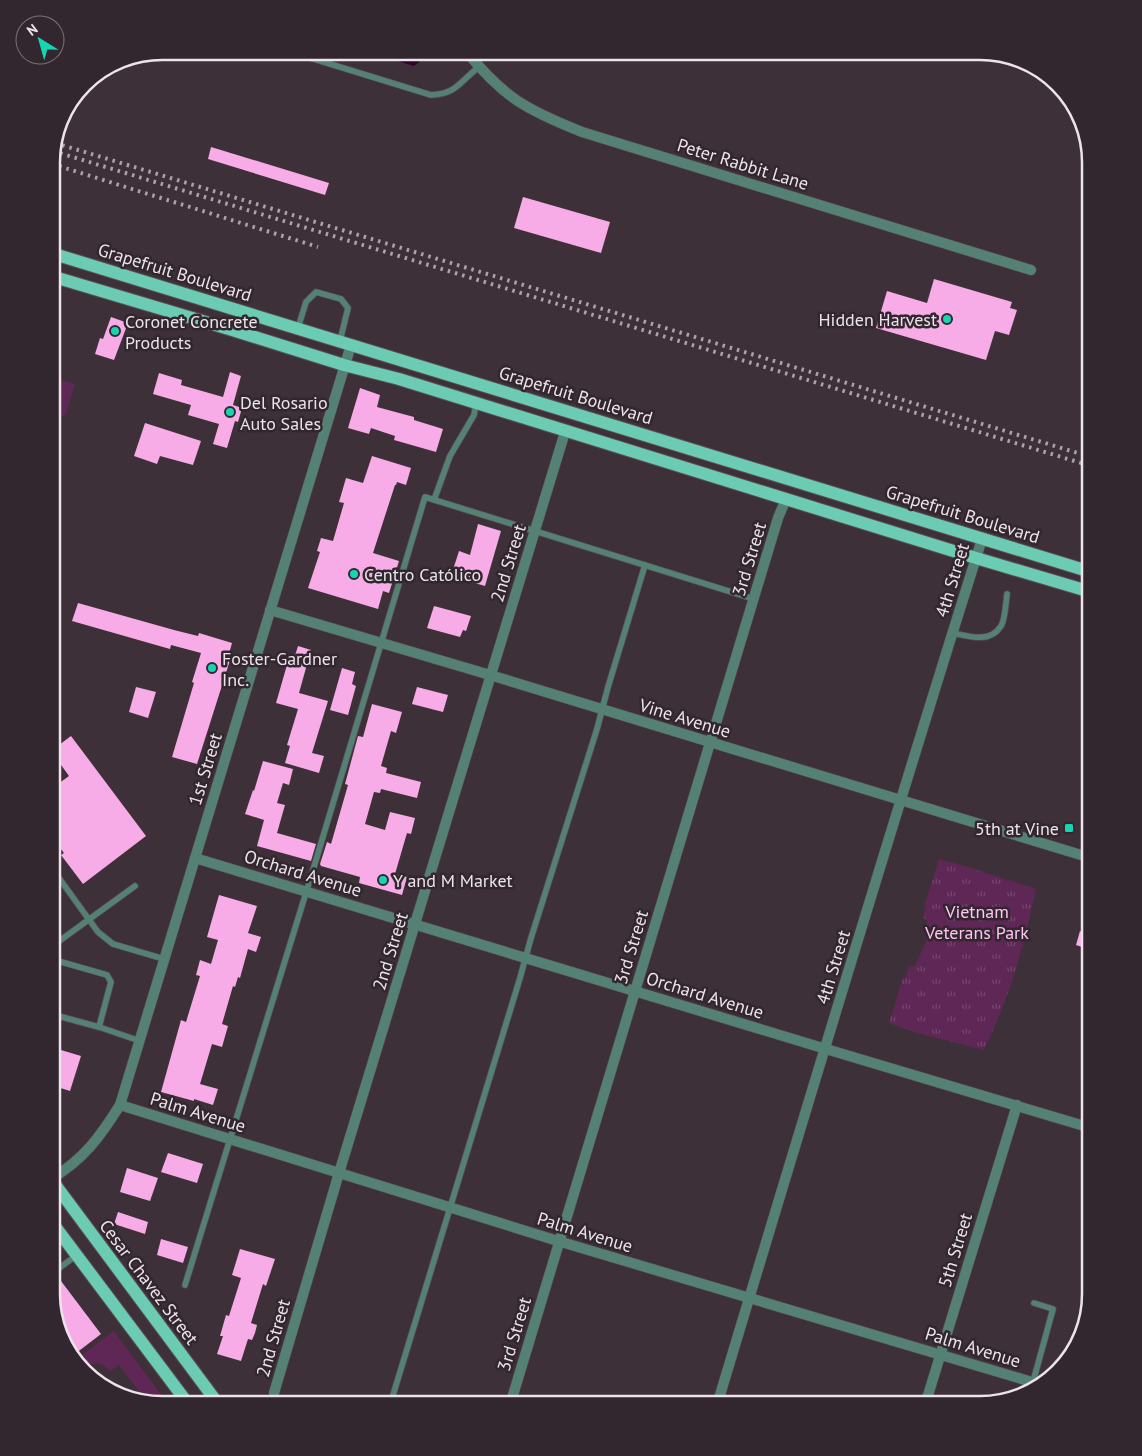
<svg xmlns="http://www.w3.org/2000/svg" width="1142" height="1456" font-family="'PT Sans',sans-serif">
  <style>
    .grass { fill: #5e2755 }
    .park { fill: url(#park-tufts) }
    .water { fill: url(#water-waves) }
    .building { fill: #f7ace7 }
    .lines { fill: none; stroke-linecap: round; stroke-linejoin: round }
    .service-casing { stroke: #594d55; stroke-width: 7 }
    .minor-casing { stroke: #594d55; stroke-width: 11 }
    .tertiary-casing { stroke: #594d55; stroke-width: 11 }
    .primary-casing { stroke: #594d55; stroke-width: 14 }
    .service { stroke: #558074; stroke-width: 5.5 }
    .minor { stroke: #558074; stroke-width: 10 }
    .tertiary { stroke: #558074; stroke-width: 10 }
    .primary { stroke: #6ccbb3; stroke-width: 12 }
    .rail { stroke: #ada2aa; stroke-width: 4; stroke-dasharray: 2.5 5; stroke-linecap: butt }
    .poi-dot { fill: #18d5b2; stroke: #32262f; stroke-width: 2 }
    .labels { text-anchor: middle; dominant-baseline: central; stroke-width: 5; stroke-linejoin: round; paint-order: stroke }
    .street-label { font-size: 18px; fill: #ede4eb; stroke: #32262f }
    .poi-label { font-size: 18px; fill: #ede4eb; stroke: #32262f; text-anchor: start }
    .park-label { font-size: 18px; fill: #ffc5f1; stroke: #32262f }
    .rim { fill: none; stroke: #ede4eb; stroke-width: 2.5 }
  </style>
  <defs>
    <pattern id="park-tufts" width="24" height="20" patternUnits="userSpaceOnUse" patternTransform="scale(1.25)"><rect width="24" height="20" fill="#5e2755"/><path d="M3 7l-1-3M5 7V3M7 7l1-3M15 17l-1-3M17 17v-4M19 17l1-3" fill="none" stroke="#75466e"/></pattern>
    <pattern id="water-waves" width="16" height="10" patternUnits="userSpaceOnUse" patternTransform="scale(1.25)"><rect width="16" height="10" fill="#300129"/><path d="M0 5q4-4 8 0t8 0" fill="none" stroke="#4e2648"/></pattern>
  </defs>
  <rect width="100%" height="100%" fill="#3d3039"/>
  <g class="grass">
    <path d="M 51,377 L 75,384 L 66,414 L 51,425 Z"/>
    <path d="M 114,1331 L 169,1405 L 146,1401 L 119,1365 L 110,1371 C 102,1362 94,1361 84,1368 L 75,1360 Z"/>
  </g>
  <path class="park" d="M 939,859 L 968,867 L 1036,889 C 1027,930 1017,972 1001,1011 C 996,1024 990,1037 984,1050 L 917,1033 L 889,1023 L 903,977 L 906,977 L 909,966 L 914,967 L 926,943 L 927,920 L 923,918 L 926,907 L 924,907 Z"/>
  <path class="water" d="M 366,51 L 417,51 L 423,59 L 414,66 Z"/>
  <g class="building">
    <path d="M 211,147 L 329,183 L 325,195 L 208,159 Z"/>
    <path d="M 523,197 L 610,222 L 601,253 L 514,228 Z"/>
    <path d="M 934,279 L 1012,302 L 1010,308 L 1017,310 L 1009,335 L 995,331 L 986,360 L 876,328 L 887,291 L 927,303 Z"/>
    <path d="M 111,317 L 128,323 L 114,360 L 95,354 L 100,338 L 103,339 Z"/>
    <path d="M 230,372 L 241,376 L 233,405 L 242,408 L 238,422 L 235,421 L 227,448 L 213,444 L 219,424 L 188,415 L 191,405 L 153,394 L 159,373 L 182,380 L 181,385 L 223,397 Z"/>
    <path d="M 360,388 L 380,395 L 377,407 L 414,417 L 414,420 L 443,429 L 436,452 L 394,440 L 395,436 L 371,428 L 369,434 L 348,428 Z"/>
    <path d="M 145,423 L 201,441 L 193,465 L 160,456 L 157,464 L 134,456 Z"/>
    <path d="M 372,456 L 411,468 L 406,485 L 397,482 L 396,485 L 395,485 L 373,553 L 399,561 L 389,593 L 383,591 L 378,609 L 308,588 L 320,552 L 317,551 L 321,538 L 333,541 L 344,503 L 339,502 L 346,478 L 363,483 Z"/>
    <path d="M 478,524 L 501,531 L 485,586 L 451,576 L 459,551 L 470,555 Z"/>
    <path d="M 78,603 L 174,630 L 198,636 L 199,633 L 232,643 L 229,654 L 232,654 L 197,764 L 172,757 L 194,683 L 192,682 L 201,653 L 171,645 L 170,649 L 72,621 Z"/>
    <path d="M 434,606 L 471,616 L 466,631 L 463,630 L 460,637 L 427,628 Z"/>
    <path d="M 298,646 L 311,650 L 299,693 L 328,701 L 312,753 L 324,756 L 319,773 L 285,763 L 290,746 L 287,745 L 298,709 L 276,703 L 289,658 L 294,659 Z"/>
    <path d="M 342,668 L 355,672 L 352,684 L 356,686 L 348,715 L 330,710 Z"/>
    <path d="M 136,687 L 156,692 L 148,718 L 129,712 Z"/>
    <path d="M 417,687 L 448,695 L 443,712 L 412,704 Z"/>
    <path d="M 372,704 L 402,712 L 396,733 L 391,731 L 381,766 L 387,768 L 386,773 L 421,782 L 417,798 L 381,789 L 380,793 L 374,792 L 365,824 L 385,830 L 390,812 L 415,818 L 411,834 L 407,833 L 395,874 L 407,877 L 402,895 L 359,883 L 360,877 L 321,866 L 320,864 L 327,842 L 331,844 L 348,785 L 345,784 L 358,736 L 363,737 Z"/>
    <path d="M 71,736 L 146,836 L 83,884 L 61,855 L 64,853 L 51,836 L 51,789 L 69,776 L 51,751 Z"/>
    <path d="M 263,761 L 293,769 L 289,785 L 283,783 L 277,803 L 285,805 L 277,833 L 316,844 L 311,861 L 257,846 L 264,820 L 245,814 L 253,790 L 254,791 Z"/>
    <path d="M 219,895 L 257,906 L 248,933 L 261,937 L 256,952 L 248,949 L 240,978 L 238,977 L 235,987 L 233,986 L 222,1024 L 228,1026 L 222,1047 L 212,1044 L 200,1084 L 218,1089 L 213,1105 L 194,1099 L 194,1101 L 161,1092 L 181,1020 L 186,1022 L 200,976 L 196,975 L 200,960 L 211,964 L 218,940 L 207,937 Z"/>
    <path d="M 1080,931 L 1091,935 L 1091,950 L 1076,945 Z"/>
    <path d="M 51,1047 L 81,1056 L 70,1091 L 51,1085 Z"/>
    <path d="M 168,1153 L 203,1164 L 197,1183 L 161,1172 Z"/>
    <path d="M 127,1168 L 158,1178 L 150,1201 L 120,1192 Z"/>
    <path d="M 118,1212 L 148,1222 L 145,1234 L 114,1224 Z"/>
    <path d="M 161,1239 L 188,1247 L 183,1263 L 157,1255 Z"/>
    <path d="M 240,1249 L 275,1259 L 266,1286 L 263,1284 L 251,1323 L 257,1325 L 255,1333 L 252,1340 L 248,1339 L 241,1361 L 217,1354 L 223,1336 L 220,1336 L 226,1315 L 229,1316 L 241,1278 L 232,1275 Z"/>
    <path d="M 61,1281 L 101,1334 L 71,1357 L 51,1294 L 51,1288 Z"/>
  </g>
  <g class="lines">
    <g class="service-casing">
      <g id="service">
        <path d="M 288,51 L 431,95 C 457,94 459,82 479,67"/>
        <path d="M 298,328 L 306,302 L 316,292 L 341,299 L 348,308 L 340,341"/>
        <path d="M 434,500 L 450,456 L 474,415 L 476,404"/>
        <path d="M 953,633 C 968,636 990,644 1001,626 C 1005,620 1006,602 1007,594"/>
        <path d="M 51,867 L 98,932 L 113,944 L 164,959"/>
        <path d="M 51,947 L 135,886"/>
        <path d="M 51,959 L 107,975 L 111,982 L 99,1027"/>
        <path d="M 51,1014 L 99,1027 L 140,1041"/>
        <path d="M 51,1274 L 77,1255"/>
        <path d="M 185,1285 L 313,870 L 425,497 L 754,599"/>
        <path d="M 1033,1382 L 1053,1309 L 1034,1303"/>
        <path d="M 390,1405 L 520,978 L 531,938 L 597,729 L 608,687 L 645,565"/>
      </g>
    </g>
    <g class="minor-casing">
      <g id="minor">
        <path d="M 466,51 C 504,98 527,110 582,132 L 1031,270"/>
        <path d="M 270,610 L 490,675 L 1091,858"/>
        <path d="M 195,858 L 826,1049 L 1091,1128"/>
        <path d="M 120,1105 L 558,1241 L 1042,1385"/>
        <path d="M 51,1179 C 84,1159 100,1137 120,1105 L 351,345"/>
        <path d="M 274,1393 L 339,1173 L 565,432"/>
        <path d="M 510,1405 L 778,518 L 786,499"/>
        <path d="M 925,1405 L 1017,1105"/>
      </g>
    </g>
    <g class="tertiary-casing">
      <path id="tertiary" d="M 717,1405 C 804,1116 891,827 982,539"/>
    </g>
    <g class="primary-casing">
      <g id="primary">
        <path d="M 51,253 L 1091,572"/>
        <path d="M 51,276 L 229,329 L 344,365 L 399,379 L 976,558 L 1091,592"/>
        <path d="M 51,1179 L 219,1405"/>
        <path d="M 51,1221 L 189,1405"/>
      </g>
    </g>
    <use href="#service" class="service"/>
    <use href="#minor" class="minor"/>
    <use href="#tertiary" class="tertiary"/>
    <use href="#primary" class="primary"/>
    <g class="rail">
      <path d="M 55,143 L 1091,457"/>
      <path d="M 53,151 L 1091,466"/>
      <path d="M 52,164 L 318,247"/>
    </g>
  </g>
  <g class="poi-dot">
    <circle cx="947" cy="319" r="5"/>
    <circle cx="115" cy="331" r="5"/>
    <circle cx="230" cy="412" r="5"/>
    <circle cx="354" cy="574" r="5"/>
    <circle cx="212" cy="668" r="5"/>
    <rect x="1064" y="823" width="10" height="10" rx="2.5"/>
    <circle cx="383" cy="880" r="5"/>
  </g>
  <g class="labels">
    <g class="street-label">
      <text transform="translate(743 164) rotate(17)">Peter Rabbit Lane</text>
      <text transform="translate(175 272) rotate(17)">Grapefruit Boulevard</text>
      <text transform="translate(576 395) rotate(17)">Grapefruit Boulevard</text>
      <text transform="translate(963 514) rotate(17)">Grapefruit Boulevard</text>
      <text transform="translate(749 559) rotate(-73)">3rd Street</text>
      <text transform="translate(508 563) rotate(-73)">2nd Street</text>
      <text transform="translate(952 580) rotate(-73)">4th Street</text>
      <text transform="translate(685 718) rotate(17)">Vine Avenue</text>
      <text transform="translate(205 769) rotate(-73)">1st Street</text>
      <text transform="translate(303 873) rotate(17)">Orchard Avenue</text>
      <text transform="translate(631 947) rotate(-73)">3rd Street</text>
      <text transform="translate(390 951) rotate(-73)">2nd Street</text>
      <text transform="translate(833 967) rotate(-73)">4th Street</text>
      <text transform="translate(705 995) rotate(17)">Orchard Avenue</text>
      <text transform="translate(198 1112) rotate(17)">Palm Avenue</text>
      <text transform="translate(585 1232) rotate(17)">Palm Avenue</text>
      <text transform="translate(955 1250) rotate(-73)">5th Street</text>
      <text transform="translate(149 1282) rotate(53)">Cesar Chavez Street</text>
      <text transform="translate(514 1334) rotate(-73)">3rd Street</text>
      <text transform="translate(273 1338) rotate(-74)">2nd Street</text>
      <text transform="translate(973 1347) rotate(17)">Palm Avenue</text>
    </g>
    <g class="poi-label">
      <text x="937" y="319" text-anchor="end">Hidden Harvest</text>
      <text x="125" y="321">Coronet Concrete<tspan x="125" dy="21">Products</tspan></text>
      <text x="240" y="402">Del Rosario<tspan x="240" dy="21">Auto Sales</tspan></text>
      <text x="364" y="574">Centro Católico</text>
      <text x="222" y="658">Foster-Gardner<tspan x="222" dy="21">Inc.</tspan></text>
      <text x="1059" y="828" text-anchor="end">5th at Vine</text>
      <text x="393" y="880">Y and M Market</text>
    </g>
    <g class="park-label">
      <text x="977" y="911">Vietnam<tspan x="977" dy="21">Veterans Park</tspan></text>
    </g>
  </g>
  <path d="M0 0H1142V1456H0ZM162 60H980A102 102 0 0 1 1082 162V1294A102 102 0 0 1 980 1396H162A102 102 0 0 1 60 1294V162A102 102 0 0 1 162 60Z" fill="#32262f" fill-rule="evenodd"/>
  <path class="rim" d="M162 60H980A102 102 0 0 1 1082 162V1294A102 102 0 0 1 980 1396H162A102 102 0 0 1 60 1294V162A102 102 0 0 1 162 60Z"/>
  <g transform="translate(40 40) rotate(323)"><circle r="24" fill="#32262f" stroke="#7d727a"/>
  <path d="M0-4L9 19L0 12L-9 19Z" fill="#18d5b2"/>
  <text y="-8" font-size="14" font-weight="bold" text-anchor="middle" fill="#ede4eb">N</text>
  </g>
</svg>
